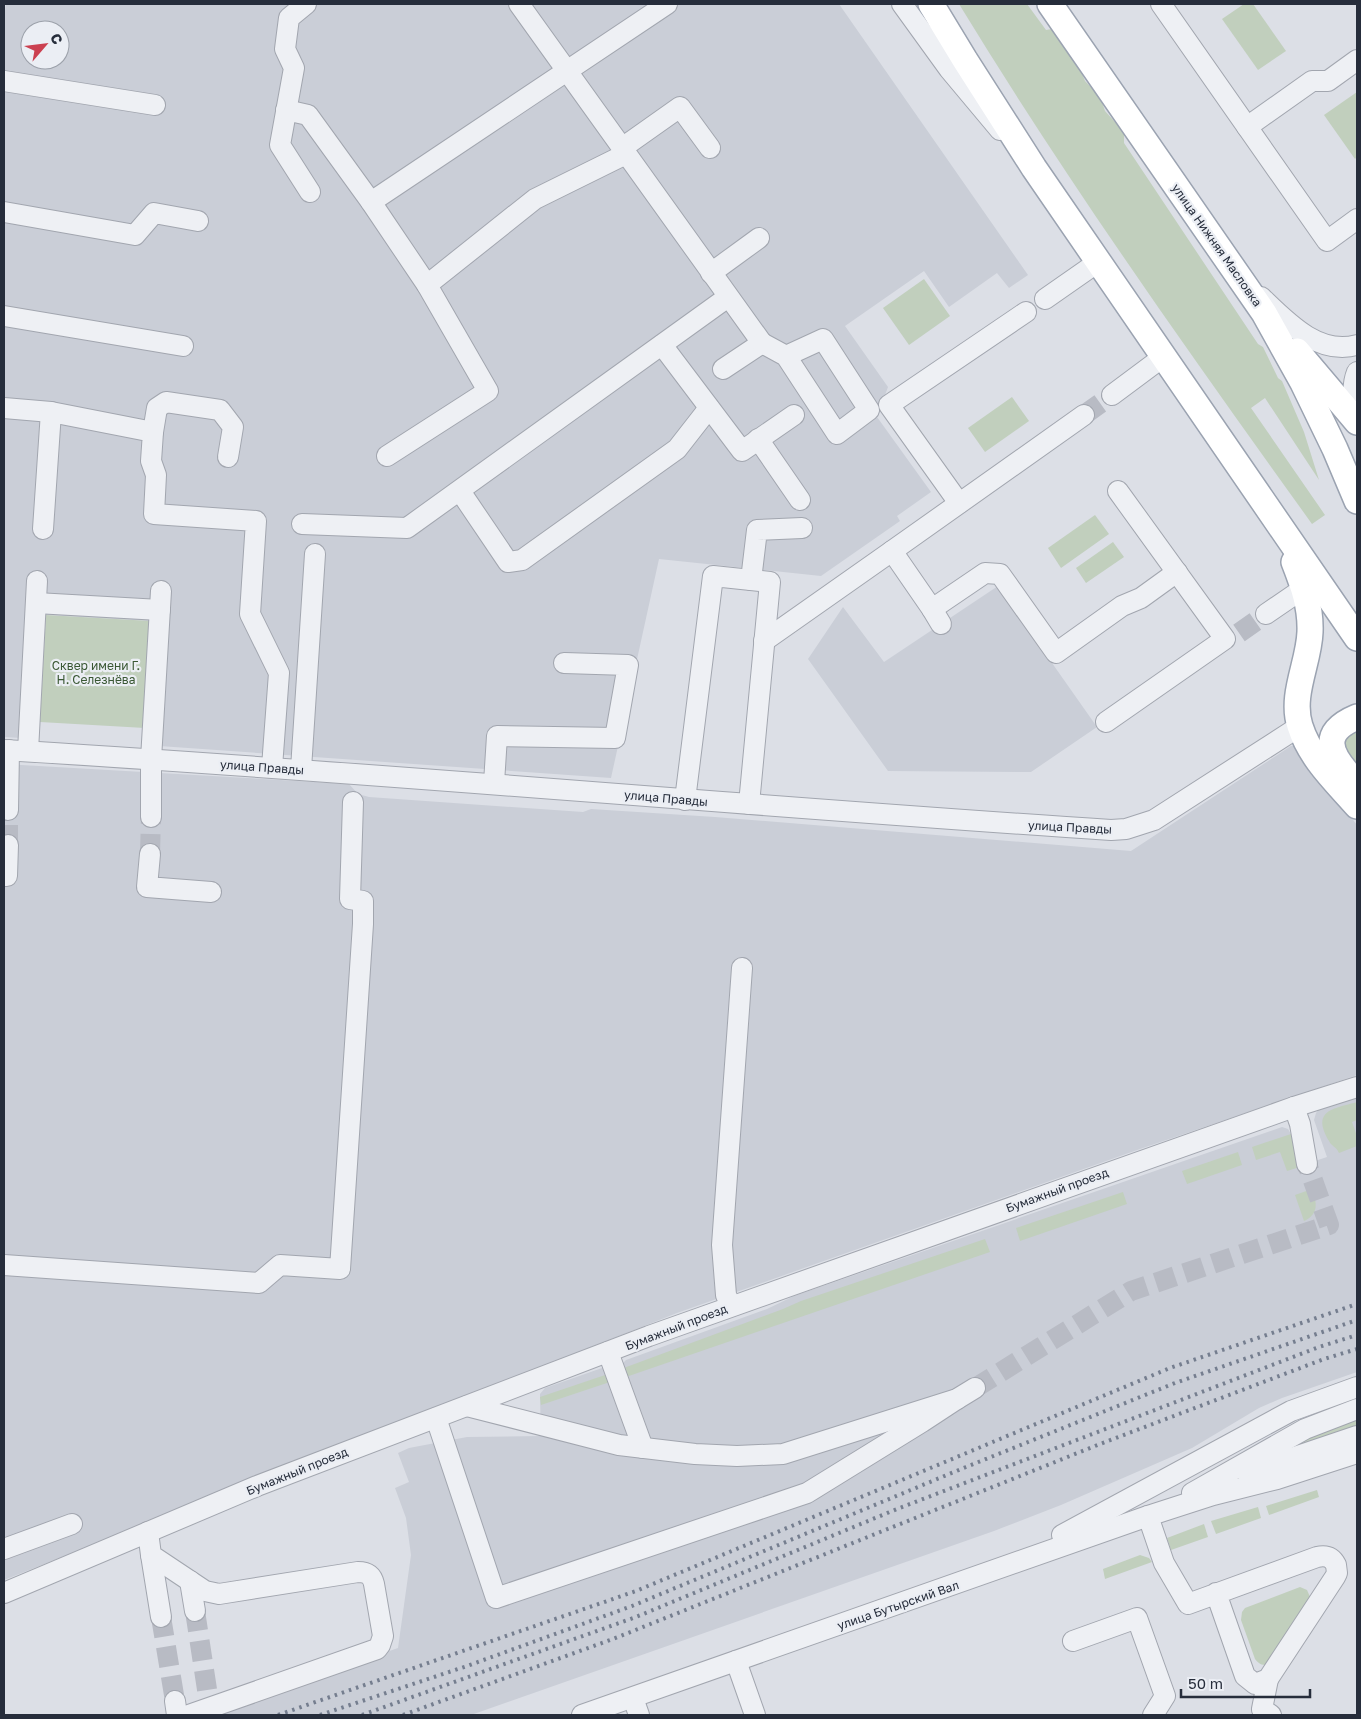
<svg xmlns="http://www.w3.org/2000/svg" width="1361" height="1719" font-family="'Golos Text',sans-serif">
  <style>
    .built { fill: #caced7; fill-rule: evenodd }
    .green { fill: #c1cfbd }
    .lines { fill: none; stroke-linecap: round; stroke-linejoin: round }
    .minor-tunnel { stroke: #b8bbc4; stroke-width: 20; stroke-dasharray: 20 10; stroke-linecap: butt }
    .minor-casing { stroke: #a2a6af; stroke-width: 22 }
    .major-casing { stroke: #9ba3b1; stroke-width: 28 }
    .minor { stroke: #eef0f4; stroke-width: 20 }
    .major { stroke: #fff; stroke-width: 25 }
    .rail { stroke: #757e8f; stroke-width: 4; stroke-dasharray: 2.5 5; stroke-linecap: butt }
    .labels { text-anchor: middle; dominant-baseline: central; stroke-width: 4.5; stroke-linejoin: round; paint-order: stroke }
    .street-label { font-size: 12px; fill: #262d3b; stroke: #ebeef4 }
    .park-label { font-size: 12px; fill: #395733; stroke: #ebeef4 }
  </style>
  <rect width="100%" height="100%" fill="#dcdfe6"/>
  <g class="built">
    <path d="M 6,4 L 839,4 L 1028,275 L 1009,288 L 997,273 L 949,307 L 924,271 L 845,326 L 888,387 L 877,417 L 931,492 L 897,516 L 900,521 L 821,576 L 659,559 L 611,778 L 145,745 L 151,621 L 46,615 L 39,739 L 4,737 L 4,17 ZM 30,30 L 60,30 L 60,60 L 30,60 Z"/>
    <path d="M 998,586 L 1097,727 L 1031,772 L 888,771 L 808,659 L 843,607 L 884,662 Z"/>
    <path d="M 1291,746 L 1296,746 L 1357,825 L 1357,1075 L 1140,1149 L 677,1313 L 4,1580 L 4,764 L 349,784 L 358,794 L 369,797 L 583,812 L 591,809 L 715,817 L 1131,851 Z"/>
    <path d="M 1357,1097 L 1357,1372 L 1282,1398 L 1259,1408 L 1192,1448 L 1061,1505 L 994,1531 L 471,1715 L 205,1715 L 398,1648 L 411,1555 L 406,1518 L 395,1488 L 409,1482 L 398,1453 L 409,1448 L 467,1437 L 541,1436 L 540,1397 L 540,1394 L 545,1388 L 602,1368 L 607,1369 L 620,1366 L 626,1360 L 767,1309 L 794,1296 L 1282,1127 L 1288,1129 L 1291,1134 L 1303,1165 L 1327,1157 L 1314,1120 L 1316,1113 L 1319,1109 Z"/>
  </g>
  <g class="green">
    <path d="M 959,4 L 1027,4 L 1046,30 L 1052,29 L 1058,36 L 1065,49 L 1078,63 L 1085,81 L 1100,96 L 1105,111 L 1124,132 L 1124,143 L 1258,344 L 1263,347 L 1278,378 L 1282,381 L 1304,432 L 1319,480 L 1265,398 L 1251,408 L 1325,515 L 1312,524 C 1190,354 1068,183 959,4 Z"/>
    <path d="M 1244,4 L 1253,4 L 1286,51 L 1258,70 L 1222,19 Z"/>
    <path d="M 1357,92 L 1357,157 L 1355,159 L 1324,115 Z"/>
    <path d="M 924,279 L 950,316 L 909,345 L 883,308 Z"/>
    <path d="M 1012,397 L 1029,421 L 985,452 L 968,428 Z"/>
    <path d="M 1095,515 L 1109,534 L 1061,568 L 1048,548 Z"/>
    <path d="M 1113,542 L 1124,557 L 1086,583 L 1076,568 Z"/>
    <path d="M 46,615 L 151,621 L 145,728 L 40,722 Z"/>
    <path d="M 1357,728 L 1357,774 L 1341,742 Z"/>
    <path d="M 1357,1102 L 1357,1120 L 1352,1122 L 1357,1136 L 1357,1146 L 1339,1153 C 1336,1146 1332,1147 1329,1141 C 1311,1110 1333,1109 1357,1102 Z"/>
    <path d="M 1291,1134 L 1303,1166 L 1287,1171 L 1280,1152 L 1256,1160 L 1252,1147 Z"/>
    <path d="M 1238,1152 L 1242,1165 L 1187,1184 L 1182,1171 Z"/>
    <path d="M 1312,1189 C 1317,1203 1319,1214 1304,1221 L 1295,1195 Z"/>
    <path d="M 1123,1192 L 1127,1204 L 1020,1241 L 1016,1228 Z"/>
    <path d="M 985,1239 L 990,1252 L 623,1378 L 621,1369 L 783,1309 L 801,1301 Z"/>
    <path d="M 611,1373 L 613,1381 L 541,1405 L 540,1397 Z"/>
    <path d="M 1357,1417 L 1357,1428 L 1287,1451 L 1321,1431 Z"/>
    <path d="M 1317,1490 L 1319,1497 L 1269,1515 L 1266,1506 Z"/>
    <path d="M 1258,1507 L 1261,1518 L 1216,1534 L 1211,1521 Z"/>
    <path d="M 1204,1524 L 1208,1537 L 1171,1550 L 1167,1538 Z"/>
    <path d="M 1140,1555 L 1149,1558 L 1152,1562 L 1105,1579 L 1103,1569 Z"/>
    <path d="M 1300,1587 L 1307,1590 L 1311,1599 L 1267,1665 C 1261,1665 1259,1664 1255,1659 L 1241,1620 L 1242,1612 L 1245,1608 Z"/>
  </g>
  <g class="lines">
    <g class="minor-tunnel">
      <path d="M 1084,415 L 1112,395"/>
      <path d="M 1239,633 L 1266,614"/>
      <path d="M 8,845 L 8,810"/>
      <path d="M 150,854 L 151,817"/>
      <path d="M 975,1388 L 1131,1291 L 1329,1225 L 1307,1164"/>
      <path d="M 195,1611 L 208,1696"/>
      <path d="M 161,1617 L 175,1701"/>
    </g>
    <g class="minor-casing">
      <g id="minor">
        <path d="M 306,4 L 289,18 L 285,49 L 294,68 L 280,145 L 310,192"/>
        <path d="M 519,4 L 762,343 L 723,369"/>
        <path d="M 902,4 L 949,69 L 1000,130"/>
        <path d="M 1161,4 L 1327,241 L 1357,219"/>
        <path d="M 4,81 L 155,105"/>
        <path d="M 286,110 L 308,115 L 371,202 L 427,285 L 488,391 L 387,456"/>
        <path d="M 1247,127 L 1312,81 L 1328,81 L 1357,60"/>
        <path d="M 622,148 L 680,107 L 710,148"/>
        <path d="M 371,202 L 667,4"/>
        <path d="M 4,212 L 135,235 L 154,213 L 198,221"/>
        <path d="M 711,273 L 759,238"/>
        <path d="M 427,285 L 535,199 L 626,154"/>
        <path d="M 1261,297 C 1286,321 1318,356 1357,345"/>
        <path d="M 1045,299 L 1098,262"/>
        <path d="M 4,316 L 183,346"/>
        <path d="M 762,343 L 786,356 L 823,339 L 869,410 L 837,434 L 786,356"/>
        <path d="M 662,345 L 742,451 L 794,415"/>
        <path d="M 1357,372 C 1351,387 1354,400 1357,416"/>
        <path d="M 1112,395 L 1163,357"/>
        <path d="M 4,408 L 51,412 L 153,432 L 151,461 L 156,475 L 154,514 L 256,521 L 250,614 L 279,673 L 272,767"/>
        <path d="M 1084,415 L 892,551 L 932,609 L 985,573 L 1000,574 L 1056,653 L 1122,606 L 1141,598 L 1177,572"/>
        <path d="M 153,432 L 157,408 L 166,402 L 220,410 L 233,427 L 228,457"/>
        <path d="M 758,439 L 800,500"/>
        <path d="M 460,491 L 508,562 L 522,560 L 677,449 L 709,408"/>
        <path d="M 959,503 L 889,405 L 1026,312"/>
        <path d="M 302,524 L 407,528 L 728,297"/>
        <path d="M 43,529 L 51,412"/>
        <path d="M 751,580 L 757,530 L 802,528"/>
        <path d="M 36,603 L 160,610"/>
        <path d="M 932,609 L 941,624"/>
        <path d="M 1266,614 L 1304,588"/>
        <path d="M 764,641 L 892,551"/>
        <path d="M 1106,722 L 1225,639 L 1118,491"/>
        <path d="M 4,750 C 373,772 742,806 1111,830 L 1126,829 L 1154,820 L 1300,726"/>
        <path d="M 28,751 L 37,581"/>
        <path d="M 301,769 L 315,554"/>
        <path d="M 494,783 L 497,736 L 615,738 L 628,665 L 564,663"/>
        <path d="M 685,800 L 713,576 L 770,582 L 749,804"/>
        <path d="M 8,810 L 9,750"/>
        <path d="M 151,817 L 151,759 L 161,591"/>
        <path d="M 150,854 L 147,887 L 211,892"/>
        <path d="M 4,876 L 7,876 L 8,845"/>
        <path d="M 1294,1107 L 1300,1124 L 1307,1164"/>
        <path d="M 4,1265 L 259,1283 L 280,1265 L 340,1269 L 363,924 L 363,901 L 350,899 L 353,802"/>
        <path d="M 731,1306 L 726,1295 L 722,1245 L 742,968"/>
        <path d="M 608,1352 L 643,1448"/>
        <path d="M 467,1406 L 619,1445 L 695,1454 L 737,1456 L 783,1454 L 957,1399 L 975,1388"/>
        <path d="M 436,1418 L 496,1598 L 807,1493 L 922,1422 L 957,1399"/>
        <path d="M 1249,1477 L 1283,1461 L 1357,1436"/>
        <path d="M 1192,1493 L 1305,1429 L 1357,1409"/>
        <path d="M 1148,1516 L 1164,1563 L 1188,1604 L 1317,1557 C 1326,1555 1332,1557 1336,1565 L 1337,1573 L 1335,1577 L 1268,1679 L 1255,1684 L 1245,1676 L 1216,1593"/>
        <path d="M 148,1532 L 151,1555 L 205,1591 L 219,1594 L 358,1572 C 367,1572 372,1575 374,1584 L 383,1636 L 380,1645 L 377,1649 L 189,1715"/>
        <path d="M 1062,1535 L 1291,1411 L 1357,1387"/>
        <path d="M 4,1549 L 72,1524"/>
        <path d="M 151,1555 L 161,1617"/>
        <path d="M 190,1581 L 195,1611"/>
        <path d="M 4,1593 L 257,1486 L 649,1336 L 1294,1107 L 1357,1087"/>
        <path d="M 1073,1641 L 1137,1618 L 1165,1696 L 1153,1715"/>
        <path d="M 736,1661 L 755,1715"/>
        <path d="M 1268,1679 L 1262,1709 L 1271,1715"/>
        <path d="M 633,1698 L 639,1715"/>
        <path d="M 175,1701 L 177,1715"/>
        <path d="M 582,1715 L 1148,1516 L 1213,1495 L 1277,1479 L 1357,1453"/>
      </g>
    </g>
    <g class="major-casing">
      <g id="major">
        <path d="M 931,4 L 965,60 L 1034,168 L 1357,638"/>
        <path d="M 1050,4 L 1264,313 L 1303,383 L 1335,449 L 1357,501"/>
        <path d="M 1297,351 L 1357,422"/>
        <path d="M 1294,562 C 1303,585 1311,607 1310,632 C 1309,663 1290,695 1300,726 C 1310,758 1336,782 1357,806"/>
        <path d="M 1351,777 C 1328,752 1321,732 1357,717"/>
      </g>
    </g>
    <use href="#minor" class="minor"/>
    <use href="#major" class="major"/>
    <g class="rail">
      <path d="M 278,1715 L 636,1591 L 1170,1368 L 1357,1304"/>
      <path d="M 320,1715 L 467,1666 L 632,1606 L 966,1467 L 1175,1383 L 1357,1320"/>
      <path d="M 362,1715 L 636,1617 L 897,1509 L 1319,1347 L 1357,1335"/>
      <path d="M 403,1715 L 613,1639 L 1100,1444 L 1324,1359 L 1357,1349"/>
    </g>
  </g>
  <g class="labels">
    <g class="street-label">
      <text transform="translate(1217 245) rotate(55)">улица Нижняя Масловка</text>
      <text transform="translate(262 767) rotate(4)">улица Правды</text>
      <text transform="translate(666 798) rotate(5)">улица Правды</text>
      <text transform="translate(1070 827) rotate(3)">улица Правды</text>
      <text transform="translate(1057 1190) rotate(-20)">Бумажный проезд</text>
      <text transform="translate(676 1327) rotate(-21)">Бумажный проезд</text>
      <text transform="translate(297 1471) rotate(-22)">Бумажный проезд</text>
      <text transform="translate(898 1605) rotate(-19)">улица Бутырский Вал</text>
    </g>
    <g class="park-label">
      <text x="96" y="665">Сквер имени Г.<tspan x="96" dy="14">Н. Селезнёва</tspan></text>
    </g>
  </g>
  <rect width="1361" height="1719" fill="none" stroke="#262d3b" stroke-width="10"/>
  <g transform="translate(45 45) rotate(62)"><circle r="24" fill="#ebeef4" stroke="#9ca1aa"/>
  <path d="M0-4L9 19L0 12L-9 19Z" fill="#cb4050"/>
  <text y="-8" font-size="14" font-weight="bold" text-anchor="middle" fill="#262d3b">С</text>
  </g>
  <path d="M1181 1689v8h129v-8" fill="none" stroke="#262d3b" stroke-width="2.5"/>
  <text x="1188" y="1689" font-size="15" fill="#262d3b" stroke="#ebeef4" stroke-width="4" paint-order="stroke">50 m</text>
</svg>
